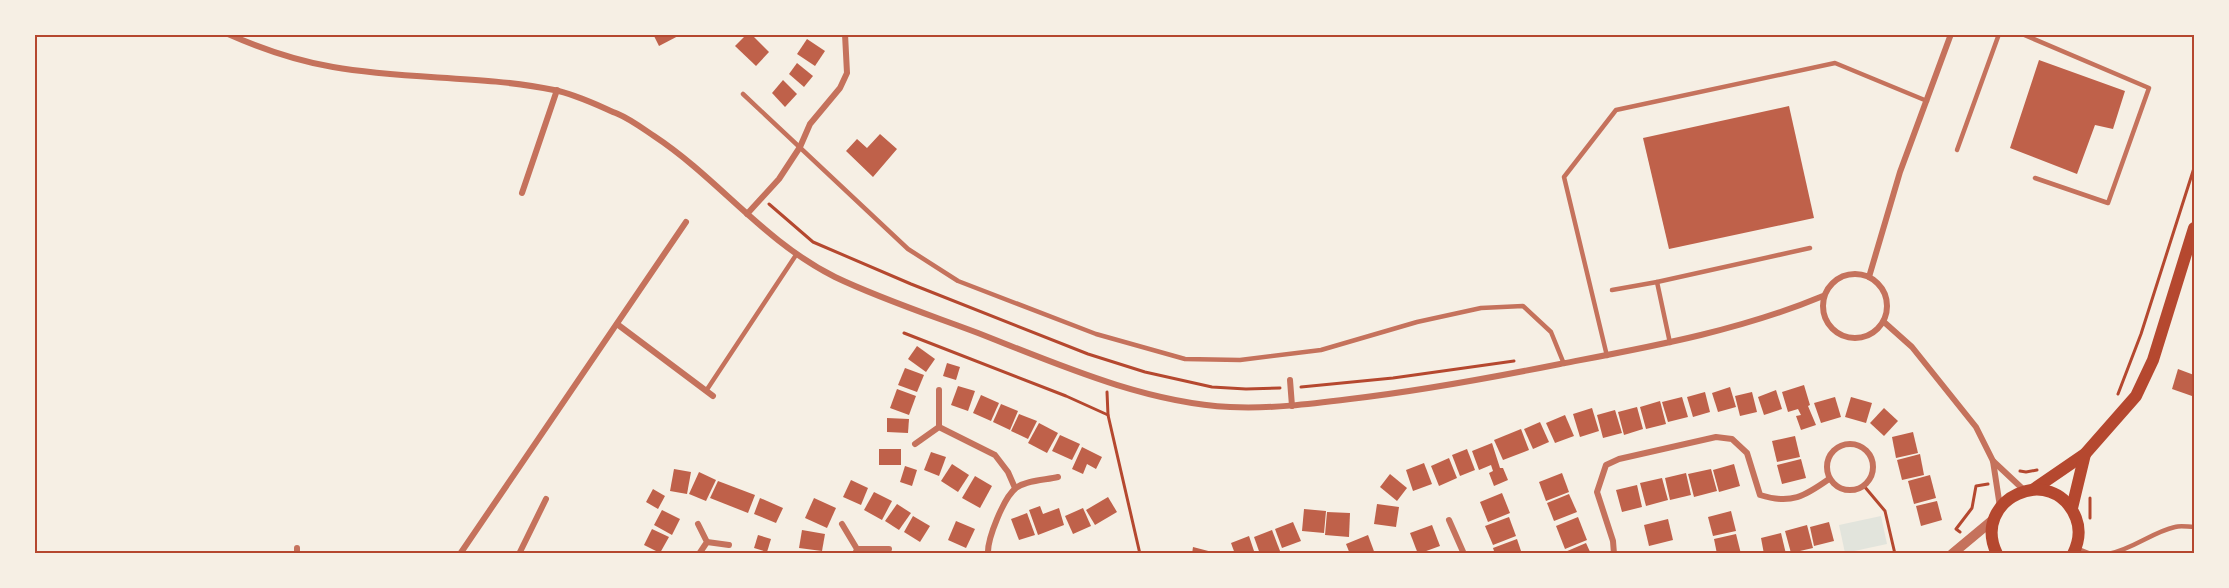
<svg xmlns="http://www.w3.org/2000/svg" width="2229" height="588" font-family="'DM Sans',sans-serif">
  <style>
    .green { fill: #e2e4dc }
    .building { fill: #bf614a }
    .lines { fill: none; stroke-linecap: round; stroke-linejoin: round }
    .path { stroke: #b5482f; stroke-width: 3 }
    .service { stroke: #c5725c; stroke-width: 4.5 }
    .minor { stroke: #c5725c; stroke-width: 6 }
    .tertiary { stroke: #c5725c; stroke-width: 10 }
    .secondary { stroke: #b5482f; stroke-width: 12 }
    .neatline { fill: none; stroke: #b5482f; stroke-width: 2 }
  </style>
  <rect width="100%" height="100%" fill="#f6efe4"/>
  <path class="green" d="M 1881,516 L 1887,544 L 1845,553 L 1839,525 Z"/>
  <g class="building">
    <path d="M 653,34 L 682,34 L 659,46 Z"/>
    <path d="M 747,34 L 751,34 L 769,52 L 756,66 L 735,46 Z"/>
    <path d="M 807,39 L 825,51 L 815,66 L 797,54 Z"/>
    <path d="M 2039,60 L 2125,91 L 2113,129 L 2095,125 L 2077,174 L 2010,148 Z"/>
    <path d="M 797,63 L 813,76 L 804,87 L 789,74 Z"/>
    <path d="M 783,80 L 797,94 L 785,107 L 772,93 Z"/>
    <path d="M 1789,106 L 1814,218 L 1669,249 L 1643,138 Z"/>
    <path d="M 880,134 L 897,149 L 873,177 L 846,151 L 857,139 L 867,148 Z"/>
    <path d="M 917,346 L 935,359 L 926,372 L 908,359 Z"/>
    <path d="M 947,363 L 960,367 L 956,380 L 943,376 Z"/>
    <path d="M 905,368 L 924,375 L 917,392 L 898,385 Z"/>
    <path d="M 2178,369 L 2194,375 L 2192,396 L 2172,389 Z"/>
    <path d="M 1804,385 L 1810,405 L 1808,406 L 1816,425 L 1801,430 L 1796,416 L 1801,415 L 1798,409 L 1788,412 L 1782,392 Z"/>
    <path d="M 958,386 L 975,391 L 968,411 L 951,405 Z"/>
    <path d="M 1730,387 L 1736,407 L 1718,412 L 1712,393 Z"/>
    <path d="M 897,389 L 916,396 L 909,415 L 890,408 Z"/>
    <path d="M 1776,390 L 1782,409 L 1764,415 L 1758,397 Z"/>
    <path d="M 1705,392 L 1710,412 L 1693,417 L 1687,397 Z"/>
    <path d="M 1752,392 L 1757,412 L 1740,416 L 1735,396 Z"/>
    <path d="M 981,395 L 999,403 L 991,421 L 973,413 Z"/>
    <path d="M 1682,397 L 1688,417 L 1668,422 L 1662,402 Z"/>
    <path d="M 1835,397 L 1841,417 L 1821,423 L 1814,403 Z"/>
    <path d="M 1851,397 L 1872,403 L 1866,423 L 1845,417 Z"/>
    <path d="M 1660,401 L 1666,424 L 1646,429 L 1640,407 Z"/>
    <path d="M 1001,404 L 1018,411 L 1010,430 L 993,422 Z"/>
    <path d="M 1637,407 L 1643,429 L 1624,435 L 1618,412 Z"/>
    <path d="M 1592,408 L 1599,431 L 1580,437 L 1573,414 Z"/>
    <path d="M 1884,408 L 1898,421 L 1884,436 L 1870,423 Z"/>
    <path d="M 1615,410 L 1622,433 L 1603,438 L 1597,415 Z"/>
    <path d="M 1019,414 L 1037,421 L 1028,439 L 1011,431 Z"/>
    <path d="M 1565,415 L 1574,436 L 1555,443 L 1546,423 Z"/>
    <path d="M 887,418 L 909,419 L 908,433 L 887,432 Z"/>
    <path d="M 1540,422 L 1549,442 L 1533,449 L 1524,429 Z"/>
    <path d="M 1039,423 L 1058,433 L 1047,453 L 1028,443 Z"/>
    <path d="M 1521,429 L 1529,450 L 1503,460 L 1494,440 Z"/>
    <path d="M 1913,432 L 1918,453 L 1896,458 L 1892,437 Z"/>
    <path d="M 1060,435 L 1080,444 L 1072,460 L 1052,451 Z"/>
    <path d="M 1795,436 L 1800,457 L 1777,462 L 1772,441 Z"/>
    <path d="M 1492,443 L 1500,468 L 1503,468 L 1508,480 L 1494,486 L 1489,473 L 1493,471 L 1491,465 L 1479,470 L 1472,451 Z"/>
    <path d="M 1082,447 L 1102,457 L 1096,469 L 1087,464 L 1083,474 L 1072,469 Z"/>
    <rect x="879" y="449" width="22" height="16"/>
    <path d="M 1467,449 L 1475,470 L 1460,476 L 1452,455 Z"/>
    <path d="M 931,452 L 946,457 L 939,476 L 924,470 Z"/>
    <path d="M 1920,454 L 1924,475 L 1902,480 L 1897,460 Z"/>
    <path d="M 1449,458 L 1457,478 L 1439,486 L 1431,466 Z"/>
    <path d="M 1801,459 L 1806,478 L 1782,484 L 1777,465 Z"/>
    <path d="M 1424,463 L 1432,484 L 1413,491 L 1406,470 Z"/>
    <path d="M 952,464 L 969,475 L 958,492 L 941,481 Z"/>
    <path d="M 1734,464 L 1740,486 L 1719,492 L 1713,470 Z"/>
    <path d="M 905,466 L 917,470 L 912,486 L 900,482 Z"/>
    <path d="M 674,469 L 691,472 L 687,494 L 670,491 Z"/>
    <path d="M 1711,469 L 1717,491 L 1694,497 L 1688,474 Z"/>
    <path d="M 699,472 L 716,480 L 706,501 L 689,494 Z"/>
    <path d="M 1562,473 L 1569,492 L 1546,501 L 1539,482 Z"/>
    <path d="M 1686,473 L 1691,495 L 1670,500 L 1665,478 Z"/>
    <path d="M 1390,474 L 1407,488 L 1397,501 L 1380,487 Z"/>
    <path d="M 1930,475 L 1936,498 L 1914,504 L 1908,481 Z"/>
    <path d="M 975,476 L 992,486 L 980,508 L 962,498 Z"/>
    <path d="M 1662,478 L 1668,500 L 1646,506 L 1640,483 Z"/>
    <path d="M 851,480 L 868,488 L 861,505 L 843,497 Z"/>
    <path d="M 718,481 L 755,495 L 748,513 L 710,498 Z"/>
    <path d="M 1637,485 L 1642,507 L 1622,512 L 1616,490 Z"/>
    <path d="M 653,489 L 665,496 L 658,509 L 646,502 Z"/>
    <path d="M 874,492 L 892,501 L 882,520 L 864,510 Z"/>
    <path d="M 1502,493 L 1510,513 L 1488,522 L 1480,502 Z"/>
    <path d="M 1569,494 L 1577,512 L 1554,521 L 1547,503 Z"/>
    <path d="M 1108,497 L 1117,512 L 1095,525 L 1086,510 Z"/>
    <path d="M 760,498 L 783,508 L 776,523 L 754,514 Z"/>
    <path d="M 814,498 L 836,508 L 827,528 L 805,518 Z"/>
    <path d="M 1937,501 L 1942,520 L 1921,526 L 1916,506 Z"/>
    <path d="M 897,504 L 911,513 L 899,530 L 885,521 Z"/>
    <path d="M 1377,504 L 1399,507 L 1396,527 L 1374,524 Z"/>
    <path d="M 1040,506 L 1043,514 L 1059,508 L 1064,525 L 1038,535 L 1029,510 Z"/>
    <path d="M 1083,508 L 1091,526 L 1073,534 L 1065,516 Z"/>
    <path d="M 1304,509 L 1326,511 L 1324,533 L 1302,531 Z"/>
    <path d="M 662,510 L 680,519 L 672,535 L 654,525 Z"/>
    <path d="M 1731,511 L 1736,531 L 1713,536 L 1708,517 Z"/>
    <path d="M 1327,512 L 1350,513 L 1349,537 L 1325,535 Z"/>
    <path d="M 1027,513 L 1035,535 L 1019,540 L 1011,519 Z"/>
    <path d="M 913,516 L 930,526 L 920,542 L 904,532 Z"/>
    <path d="M 1509,517 L 1516,536 L 1493,545 L 1485,526 Z"/>
    <path d="M 1578,517 L 1587,540 L 1565,549 L 1556,526 Z"/>
    <path d="M 1668,519 L 1673,540 L 1649,546 L 1644,525 Z"/>
    <path d="M 956,521 L 975,529 L 966,548 L 948,540 Z"/>
    <path d="M 1293,522 L 1301,541 L 1282,548 L 1275,529 Z"/>
    <path d="M 1829,522 L 1834,541 L 1814,546 L 1810,527 Z"/>
    <path d="M 1432,525 L 1440,546 L 1418,554 L 1410,533 Z"/>
    <path d="M 1807,525 L 1813,548 L 1791,553 L 1785,531 Z"/>
    <path d="M 652,529 L 669,537 L 660,553 L 644,545 Z"/>
    <path d="M 802,530 L 825,534 L 822,551 L 799,548 Z"/>
    <path d="M 1272,530 L 1280,551 L 1272,554 L 1260,554 L 1254,537 Z"/>
    <path d="M 1781,533 L 1786,554 L 1764,554 L 1761,538 Z"/>
    <path d="M 1736,534 L 1741,554 L 1717,554 L 1714,539 Z"/>
    <path d="M 758,535 L 771,539 L 767,552 L 754,548 Z"/>
    <path d="M 1368,535 L 1375,554 L 1350,554 L 1346,544 Z"/>
    <path d="M 1249,536 L 1255,554 L 1235,554 L 1231,543 Z"/>
    <path d="M 1517,539 L 1522,554 L 1495,554 L 1493,548 Z"/>
    <path d="M 1586,543 L 1591,554 L 1566,554 L 1565,552 Z"/>
    <path d="M 1193,547 L 1216,553 L 1215,554 L 1192,554 Z"/>
  </g>
  <g class="lines">
    <g class="path">
      <path d="M 769,204 L 813,242 L 911,284 L 1088,354 L 1145,372 L 1212,387 L 1246,389 L 1280,388"/>
      <path d="M 904,333 L 1066,396 L 1108,415 L 1140,554"/>
      <path d="M 1301,387 L 1393,378 L 1514,361"/>
      <path d="M 1107,392 L 1108,415"/>
      <path d="M 2118,394 L 2141,334 L 2194,168"/>
      <path d="M 2020,471 L 2026,472 L 2037,470"/>
      <path d="M 1864,486 L 1885,511 L 1895,554"/>
      <path d="M 2090,498 L 2090,518"/>
      <path d="M 1960,532 L 1956,529 L 1972,508 L 1976,486 L 1988,484"/>
    </g>
    <g class="service">
      <path d="M 2022,34 L 2149,88 L 2108,203 L 2035,178"/>
      <path d="M 743,94 L 908,249 L 958,281 L 1096,334 L 1185,359 L 1240,360 L 1321,350 L 1417,322 L 1481,308 L 1523,306 L 1551,332 L 1564,364"/>
      <path d="M 1957,150 L 1999,34"/>
      <path d="M 1657,282 L 1810,248"/>
      <path d="M 1612,290 L 1657,282 L 1670,343"/>
      <path d="M 1607,356 L 1564,177 L 1616,110 L 1835,63 L 1927,101"/>
      <path d="M 706,391 L 796,255"/>
      <path d="M 2076,548 L 2091,554"/>
      <path d="M 2108,554 C 2132,550 2152,532 2175,527 C 2181,525 2188,527 2194,527"/>
    </g>
    <g class="minor">
      <path d="M 228,34 C 262,49 297,61 333,67 C 406,80 481,75 554,90 C 575,94 597,105 618,114 C 630,119 642,128 654,136 C 719,179 763,241 835,277 C 881,299 930,315 978,333 C 1057,364 1145,403 1230,407 C 1270,409 1310,404 1350,399 C 1420,391 1490,378 1560,364 C 1649,347 1739,331 1823,296"/>
      <path d="M 522,193 L 557,90"/>
      <path d="M 747,214 L 779,179 L 800,147 L 810,124 L 840,88 L 847,73 L 845,34"/>
      <circle cx="1855" cy="306" r="32"/>
      <path d="M 1869,277 L 1900,172 L 1951,34"/>
      <path d="M 1884,322 L 1912,347 L 1976,427 L 1993,461 L 2000,507"/>
      <path d="M 617,324 L 713,396"/>
      <path d="M 1290,380 L 1292,406"/>
      <path d="M 939,390 L 939,427"/>
      <circle cx="1850" cy="467" r="23"/>
      <path d="M 915,444 L 939,427 L 995,455 L 1008,472 L 1015,488"/>
      <path d="M 1993,461 L 2025,491"/>
      <path d="M 1449,520 L 1464,554"/>
      <path d="M 698,524 L 707,542 L 699,554"/>
      <path d="M 842,524 L 857,549 L 855,554"/>
      <path d="M 707,542 L 729,545"/>
      <path d="M 297,548 L 297,554"/>
      <path d="M 857,549 L 889,549"/>
      <path d="M 460,554 L 686,222"/>
      <path d="M 519,554 L 546,499"/>
      <path d="M 988,554 C 987,539 1004,497 1016,488 C 1026,480 1046,480 1058,477"/>
      <path d="M 1614,554 L 1613,541 L 1597,492 L 1606,465 L 1619,459 L 1716,437 L 1732,439 L 1747,453 L 1760,495 C 1791,505 1805,496 1829,479"/>
    </g>
    <path class="tertiary" d="M 1952,554 L 1994,519"/>
    <g class="secondary">
      <path d="M 2034,489 L 2085,454 L 2136,396 L 2153,360 L 2194,228"/>
      <path d="M 2072,508 L 2085,454"/>
      <path d="M 1997,554 C 1970,499 2053,461 2076,518 C 2081,531 2079,542 2073,554"/>
    </g>
  </g>
  <rect width="2229" height="588" fill="none" stroke="#f6efe4" stroke-width="72"/>
  <rect x="36" y="36" width="2157" height="516" class="neatline"/>
</svg>
